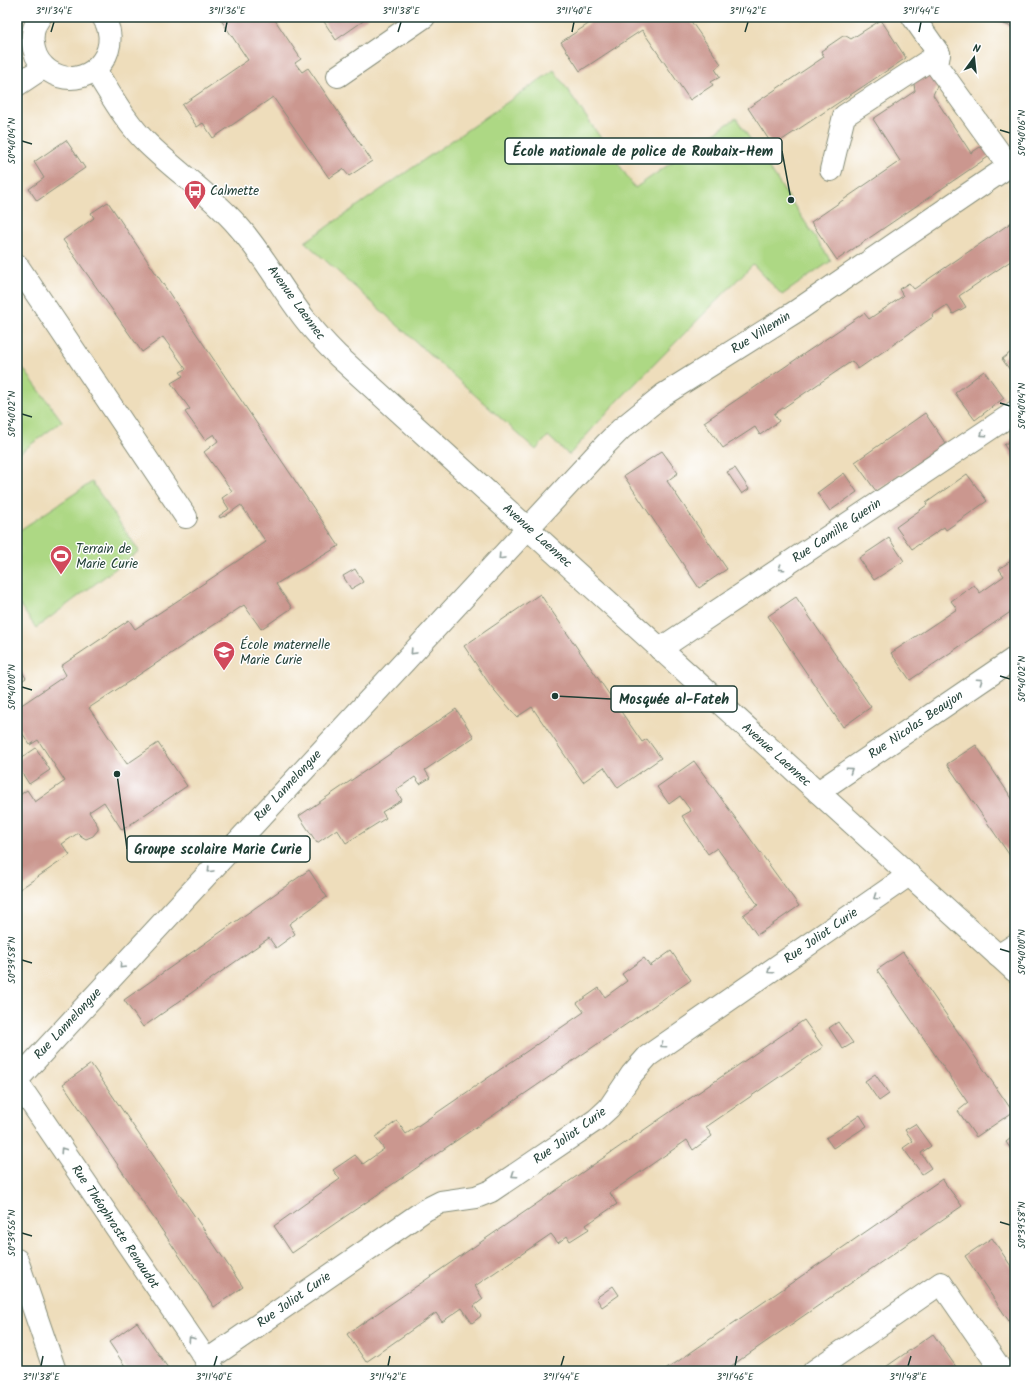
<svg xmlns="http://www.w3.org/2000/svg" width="1032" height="1388" font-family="Kalam,sans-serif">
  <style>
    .green { fill: #add884; stroke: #668a5c }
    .building { fill: #cb978f }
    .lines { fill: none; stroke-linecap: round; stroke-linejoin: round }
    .minor-casing { stroke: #868d78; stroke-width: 24 }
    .minor { stroke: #fff; stroke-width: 22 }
    .oneway { stroke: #8f9e9a }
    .ticks { fill: none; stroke: #1f3d34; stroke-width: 1.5 }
    .labels { text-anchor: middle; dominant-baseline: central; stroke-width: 3; stroke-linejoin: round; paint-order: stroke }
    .poi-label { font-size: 13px; fill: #1f3d34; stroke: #fff; text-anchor: start }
    .street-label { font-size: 13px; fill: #1f3d34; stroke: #fff }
    .leader { fill: none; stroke: #1f3d34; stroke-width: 1.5 }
    .callout-dot { fill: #1f3d34; stroke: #fff; stroke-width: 1.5 }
    .callout { fill: #fff; stroke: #1f3d34; stroke-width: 1.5 }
    .callout-label { font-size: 14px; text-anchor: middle; font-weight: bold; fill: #1f3d34 }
    .neatline { fill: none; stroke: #1f3d34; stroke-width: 1.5 }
    .ticks-label { font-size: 10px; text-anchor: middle; fill: #1f3d34 }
  </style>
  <rect width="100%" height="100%" fill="#fff"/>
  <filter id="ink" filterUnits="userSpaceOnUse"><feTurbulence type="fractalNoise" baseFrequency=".025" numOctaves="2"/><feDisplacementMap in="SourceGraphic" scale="8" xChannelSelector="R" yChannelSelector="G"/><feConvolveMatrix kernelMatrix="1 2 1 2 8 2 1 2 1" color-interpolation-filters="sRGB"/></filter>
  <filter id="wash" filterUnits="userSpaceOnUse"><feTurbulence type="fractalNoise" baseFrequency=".012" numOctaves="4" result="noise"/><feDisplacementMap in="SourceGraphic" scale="16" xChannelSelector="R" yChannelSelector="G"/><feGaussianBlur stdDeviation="0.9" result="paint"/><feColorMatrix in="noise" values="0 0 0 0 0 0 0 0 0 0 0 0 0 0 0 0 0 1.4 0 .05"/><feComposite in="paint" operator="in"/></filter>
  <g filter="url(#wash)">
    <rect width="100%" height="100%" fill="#edb"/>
    <g class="green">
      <path d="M 554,70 L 635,188 L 736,118 L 831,261 L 782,295 L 753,264 L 609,410 L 569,455 L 548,436 L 536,450 L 305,242 Z"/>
      <path d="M 17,360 L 62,421 L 17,455 Z"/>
      <path d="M 92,482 L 139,551 L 36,628 L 17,601 L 17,532 Z"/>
    </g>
    <g id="blocks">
      <g class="building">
        <path d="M 219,17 L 273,17 L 301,59 L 295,63 L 302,72 L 308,68 L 372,161 L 349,176 L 343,169 L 329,178 L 273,97 L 213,138 L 203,123 L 197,127 L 182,105 L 248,60 Z"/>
        <path d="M 321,17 L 369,17 L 336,40 Z"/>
        <path d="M 599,17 L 688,17 L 721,64 L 715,69 L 720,77 L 711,82 L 713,85 L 690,100 L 642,30 L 580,71 L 561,42 Z"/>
        <path d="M 988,17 L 1015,17 L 1015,28 L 1004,24 Z"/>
        <path d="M 881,20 L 906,58 L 773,146 L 748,108 L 824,57 L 821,51 L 843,36 L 846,36 L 851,39 Z"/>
        <path d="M 925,73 L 930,75 L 936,82 L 937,86 L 933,95 L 971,153 L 983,145 L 991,155 L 837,260 L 811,222 L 900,161 L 873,119 L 915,91 L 914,84 L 914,80 Z"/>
        <path d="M 66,140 L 85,168 L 37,201 L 29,189 L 44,178 L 34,162 Z"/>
        <path d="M 108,202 L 339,546 L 276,584 L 292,608 L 261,629 L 244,605 L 89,708 L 127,764 L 158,743 L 187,786 L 122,830 L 104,802 L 89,812 L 98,826 L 98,830 L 93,836 L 86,839 L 81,836 L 78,833 L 62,844 L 70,855 L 17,891 L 17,797 L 27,790 L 35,802 L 65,781 L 38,740 L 30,745 L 17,725 L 17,708 L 66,675 L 61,666 L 129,620 L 135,629 L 266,542 L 241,505 L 224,517 L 224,516 L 220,518 L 219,516 L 229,509 L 222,498 L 232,491 L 204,452 L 218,441 L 214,434 L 205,440 L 185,412 L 190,409 L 171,383 L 183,376 L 180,372 L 186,369 L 163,337 L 142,352 L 63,240 L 94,218 L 91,213 Z"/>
        <path d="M 1015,220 L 1015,265 L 1012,260 L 959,296 L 966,307 L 953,314 L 947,305 L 932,315 L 933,317 L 858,369 L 852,361 L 774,414 L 779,421 L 760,435 L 755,427 L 723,448 L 704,422 L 864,313 L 869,319 L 903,296 L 899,289 L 909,283 L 914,289 Z"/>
        <path d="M 1015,349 L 1015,377 L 1002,359 Z"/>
        <path d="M 984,371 L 1004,398 L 975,420 L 955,393 Z"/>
        <path d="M 925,413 L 946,444 L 876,491 L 855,462 Z"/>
        <path d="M 1015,437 L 1015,461 L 1004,445 Z"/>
        <path d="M 662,451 L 678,473 L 667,481 L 727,569 L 699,588 L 624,476 Z"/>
        <path d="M 735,468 L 749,489 L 742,494 L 727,472 Z"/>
        <path d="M 844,473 L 857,492 L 830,511 L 817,493 Z"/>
        <path d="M 967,474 L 987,501 L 946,530 L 944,527 L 912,549 L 896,527 L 927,505 L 926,503 Z"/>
        <path d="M 889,538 L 904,561 L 874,580 L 859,558 Z"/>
        <path d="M 1015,558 L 1015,609 L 910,680 L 891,653 L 957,609 L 951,601 L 974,585 L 980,593 L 1004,576 L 999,569 Z"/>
        <path d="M 355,569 L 363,582 L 351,589 L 343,576 Z"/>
        <path d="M 540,594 L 642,742 L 647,739 L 661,758 L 618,788 L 604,767 L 583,782 L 532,707 L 517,717 L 490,685 L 464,646 Z"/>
        <path d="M 796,597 L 871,707 L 843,727 L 768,616 Z"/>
        <path d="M 17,664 L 26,678 L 17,684 Z"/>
        <path d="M 456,709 L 474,737 L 425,770 L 430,778 L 420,784 L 415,777 L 396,790 L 402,800 L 382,812 L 386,818 L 346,843 L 337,829 L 317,843 L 299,816 Z"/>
        <path d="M 976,745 L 1015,803 L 1015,863 L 947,764 Z"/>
        <path d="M 36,748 L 50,770 L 29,784 L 17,765 L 17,761 Z"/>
        <path d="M 694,761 L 799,906 L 757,935 L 743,915 L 758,905 L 717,848 L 708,854 L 682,816 L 691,811 L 680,796 L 669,804 L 657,787 Z"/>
        <path d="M 309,870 L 327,897 L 289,924 L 295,934 L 276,948 L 269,938 L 143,1027 L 124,1000 Z"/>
        <path d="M 671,951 L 691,980 L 292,1253 L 274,1226 L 340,1179 L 333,1170 L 355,1155 L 363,1164 L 384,1149 L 375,1137 L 397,1121 L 406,1134 L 584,1012 L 577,1003 L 599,988 L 605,997 L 627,981 L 622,974 L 644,958 L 650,966 Z"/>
        <path d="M 903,952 L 1013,1112 L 976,1137 L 958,1111 L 968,1103 L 877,970 Z"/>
        <path d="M 804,1020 L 823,1047 L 706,1127 L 712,1136 L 693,1150 L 687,1140 L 610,1193 L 617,1204 L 586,1225 L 589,1229 L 570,1241 L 567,1236 L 558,1243 L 551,1234 L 475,1286 L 483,1299 L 474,1306 L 481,1316 L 472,1323 L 462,1308 L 442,1322 L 436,1313 L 366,1362 L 347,1334 Z"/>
        <path d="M 838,1022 L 853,1043 L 843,1049 L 829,1028 Z"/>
        <path d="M 91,1064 L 243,1287 L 214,1307 L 63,1084 Z"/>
        <path d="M 875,1074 L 889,1094 L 879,1101 L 865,1081 Z"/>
        <path d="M 860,1115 L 867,1126 L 833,1148 L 826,1138 Z"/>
        <path d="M 915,1124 L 931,1146 L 921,1153 L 931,1168 L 922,1174 L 903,1148 L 913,1141 L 905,1130 Z"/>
        <path d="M 1015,1135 L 1015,1155 L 1006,1142 Z"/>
        <path d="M 942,1179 L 962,1206 L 724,1371 L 664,1371 Z"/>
        <path d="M 992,1238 L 1015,1272 L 1015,1330 L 965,1256 Z"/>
        <path d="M 613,1286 L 619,1295 L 602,1307 L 596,1298 Z"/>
        <path d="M 137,1322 L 153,1346 L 170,1371 L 128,1371 L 125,1366 L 109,1342 Z"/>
        <path d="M 933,1334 L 959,1371 L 880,1371 Z"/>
      </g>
    </g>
  </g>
  <g filter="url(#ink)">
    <use href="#blocks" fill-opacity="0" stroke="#868d78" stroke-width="1"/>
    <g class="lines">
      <g class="minor-casing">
        <g id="minor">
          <path d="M 40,17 C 33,26 31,38 34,49 C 36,58 42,66 49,71 C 85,95 126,52 103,17"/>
          <path d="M 913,17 L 939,54 L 937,66 L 1009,166"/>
          <path d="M 95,70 C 111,95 126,123 148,144 C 177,172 211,195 238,226 C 263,254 281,288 304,318 C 314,331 326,344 338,356 L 1015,971"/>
          <path d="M 338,76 L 424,17"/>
          <path d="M 17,85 L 44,67"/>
          <path d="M 831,170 L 844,116 L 939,54"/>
          <path d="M 17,265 L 186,517"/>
          <path d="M 660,649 L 1015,412"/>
          <path d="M 818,792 L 1015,658"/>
          <path d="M 998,956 L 1015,945"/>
          <path d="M 17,1080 L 606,444 L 621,429 L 663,395 L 795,312 L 1015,162"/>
          <path d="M 17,1082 L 214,1371"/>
          <path d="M 17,1260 L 55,1371"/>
          <path d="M 206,1361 L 425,1210 L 441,1202 L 476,1197 L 491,1191 L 596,1120 L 609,1108 L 632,1074 L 648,1056 L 909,875"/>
          <path d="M 814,1371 L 941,1283 L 1002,1371"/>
        </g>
      </g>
      <use href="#minor" class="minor"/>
    </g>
    <defs><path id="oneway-chevron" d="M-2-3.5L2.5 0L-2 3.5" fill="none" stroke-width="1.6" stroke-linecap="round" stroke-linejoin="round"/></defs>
    <g class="oneway">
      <use href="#oneway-chevron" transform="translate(983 434) rotate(146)"/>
      <use href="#oneway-chevron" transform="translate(501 557) rotate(133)"/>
      <use href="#oneway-chevron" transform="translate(781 568) rotate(146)"/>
      <use href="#oneway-chevron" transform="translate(413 652) rotate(133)"/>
      <use href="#oneway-chevron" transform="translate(980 681) rotate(-34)"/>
      <use href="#oneway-chevron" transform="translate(850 770) rotate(-34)"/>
      <use href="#oneway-chevron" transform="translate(210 870) rotate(133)"/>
      <use href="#oneway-chevron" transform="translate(876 897) rotate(145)"/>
      <use href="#oneway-chevron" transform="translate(122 966) rotate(133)"/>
      <use href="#oneway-chevron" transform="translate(770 971) rotate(145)"/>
      <use href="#oneway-chevron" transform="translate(663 1045) rotate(145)"/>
      <use href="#oneway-chevron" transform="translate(63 1150) rotate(-124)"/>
      <use href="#oneway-chevron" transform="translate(514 1175) rotate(146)"/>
      <use href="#oneway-chevron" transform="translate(191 1339) rotate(-124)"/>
    </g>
  </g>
  <path class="ticks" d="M 51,32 L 54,22M 225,32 L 227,22M 398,32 L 401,22M 572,32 L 574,22M 745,32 L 748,22M 919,32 L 921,22M 1000,130 L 1010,133M 22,141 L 32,144M 1000,403 L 1010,406M 22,414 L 32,417M 1000,676 L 1010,679M 22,687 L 32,690M 1000,949 L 1010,952M 22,960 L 32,963M 1000,1222 L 1010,1225M 22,1233 L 32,1236M 41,1366 L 43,1356M 214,1366 L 217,1356M 388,1366 L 390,1356M 561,1366 L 564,1356M 735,1366 L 737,1356M 908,1366 L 911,1356"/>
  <defs>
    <g id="bus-pin" transform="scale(1.15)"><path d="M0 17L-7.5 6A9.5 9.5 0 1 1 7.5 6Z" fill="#d1495b" stroke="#fff"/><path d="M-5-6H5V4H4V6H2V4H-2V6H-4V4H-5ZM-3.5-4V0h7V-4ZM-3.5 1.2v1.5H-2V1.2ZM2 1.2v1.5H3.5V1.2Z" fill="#fff"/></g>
    <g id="stadium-pin" transform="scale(1.15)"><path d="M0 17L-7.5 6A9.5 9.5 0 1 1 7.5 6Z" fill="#d1495b" stroke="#fff"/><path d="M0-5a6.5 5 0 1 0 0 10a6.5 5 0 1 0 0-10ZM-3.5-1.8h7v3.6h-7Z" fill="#fff"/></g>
    <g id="school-pin" transform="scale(1.15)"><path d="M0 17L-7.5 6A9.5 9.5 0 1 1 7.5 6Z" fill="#d1495b" stroke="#fff"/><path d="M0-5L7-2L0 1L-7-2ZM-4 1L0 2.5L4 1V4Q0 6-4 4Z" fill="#fff"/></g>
  </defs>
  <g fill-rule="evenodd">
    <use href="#bus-pin" x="195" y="191"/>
    <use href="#stadium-pin" x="61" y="556"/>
    <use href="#school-pin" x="224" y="652"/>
  </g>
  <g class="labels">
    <g class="poi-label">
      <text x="210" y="191">Calmette</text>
      <text x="76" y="549">Terrain de<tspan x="76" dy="15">Marie Curie</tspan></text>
      <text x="240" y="645">École maternelle<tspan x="240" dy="15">Marie Curie</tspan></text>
    </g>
    <g class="street-label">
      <text transform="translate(296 303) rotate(54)">Avenue Laennec</text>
      <text transform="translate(761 333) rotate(-32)">Rue Villemin</text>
      <text transform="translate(837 531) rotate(-34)">Rue Camille Guerin</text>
      <text transform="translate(537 536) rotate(42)">Avenue Laennec</text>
      <text transform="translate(916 725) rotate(-34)">Rue Nicolas Beaujon</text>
      <text transform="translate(776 755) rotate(42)">Avenue Laennec</text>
      <text transform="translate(288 786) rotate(-47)">Rue Lannelongue</text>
      <text transform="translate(821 936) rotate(-35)">Rue Joliot Curie</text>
      <text transform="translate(68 1024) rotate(-47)">Rue Lannelongue</text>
      <text transform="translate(570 1136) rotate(-36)">Rue Joliot Curie</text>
      <text transform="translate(115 1227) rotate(56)">Rue Théophraste Renaudot</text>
      <text transform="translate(294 1300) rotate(-35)">Rue Joliot Curie</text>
    </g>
  </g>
  <path class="leader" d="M791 200L782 151M555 696L611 699M117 774L127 849"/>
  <g class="callout-dot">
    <circle cx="791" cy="200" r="4"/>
    <circle cx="555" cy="696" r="4"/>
    <circle cx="117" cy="774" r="4"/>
  </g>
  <g class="callout">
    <rect x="505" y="138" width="277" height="26" rx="4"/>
    <rect x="611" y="686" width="126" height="26" rx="4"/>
    <rect x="127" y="836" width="183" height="26" rx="4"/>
  </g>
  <g class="callout-label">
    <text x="643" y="156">École nationale de police de Roubaix-Hem</text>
    <text x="674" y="704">Mosquée al-Fateh</text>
    <text x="218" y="854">Groupe scolaire Marie Curie</text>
  </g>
  <rect width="1032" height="1388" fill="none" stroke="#fff" stroke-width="44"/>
  <g transform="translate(974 58) rotate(15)" stroke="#ffffff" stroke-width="3" paint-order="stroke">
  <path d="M0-3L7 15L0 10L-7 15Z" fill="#1f3d34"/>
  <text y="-6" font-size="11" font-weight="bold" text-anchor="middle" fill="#1f3d34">N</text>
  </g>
  <rect x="22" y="22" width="988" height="1344" class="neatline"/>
  <g class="ticks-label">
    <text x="54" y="14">3°11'34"E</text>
    <text x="227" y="14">3°11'36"E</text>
    <text x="401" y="14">3°11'38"E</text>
    <text x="574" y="14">3°11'40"E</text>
    <text x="748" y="14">3°11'42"E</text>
    <text x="921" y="14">3°11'44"E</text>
    <text transform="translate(1021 133) rotate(-90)" y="4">50°40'06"N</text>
    <text transform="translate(11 141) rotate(-90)" y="4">50°40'04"N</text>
    <text transform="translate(1021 406) rotate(-90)" y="4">50°40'04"N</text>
    <text transform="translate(11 414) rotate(-90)" y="4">50°40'02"N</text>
    <text transform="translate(1021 679) rotate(-90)" y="4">50°40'02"N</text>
    <text transform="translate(11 687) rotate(-90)" y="4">50°40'00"N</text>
    <text transform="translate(1021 952) rotate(-90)" y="4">50°40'00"N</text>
    <text transform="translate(11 960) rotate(-90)" y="4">50°39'58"N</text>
    <text transform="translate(1021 1225) rotate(-90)" y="4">50°39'58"N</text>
    <text transform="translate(11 1233) rotate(-90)" y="4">50°39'56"N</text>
    <text x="41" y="1380">3°11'38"E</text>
    <text x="214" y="1380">3°11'40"E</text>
    <text x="388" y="1380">3°11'42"E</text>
    <text x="561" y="1380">3°11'44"E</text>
    <text x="735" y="1380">3°11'46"E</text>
    <text x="908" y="1380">3°11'48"E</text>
  </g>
</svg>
